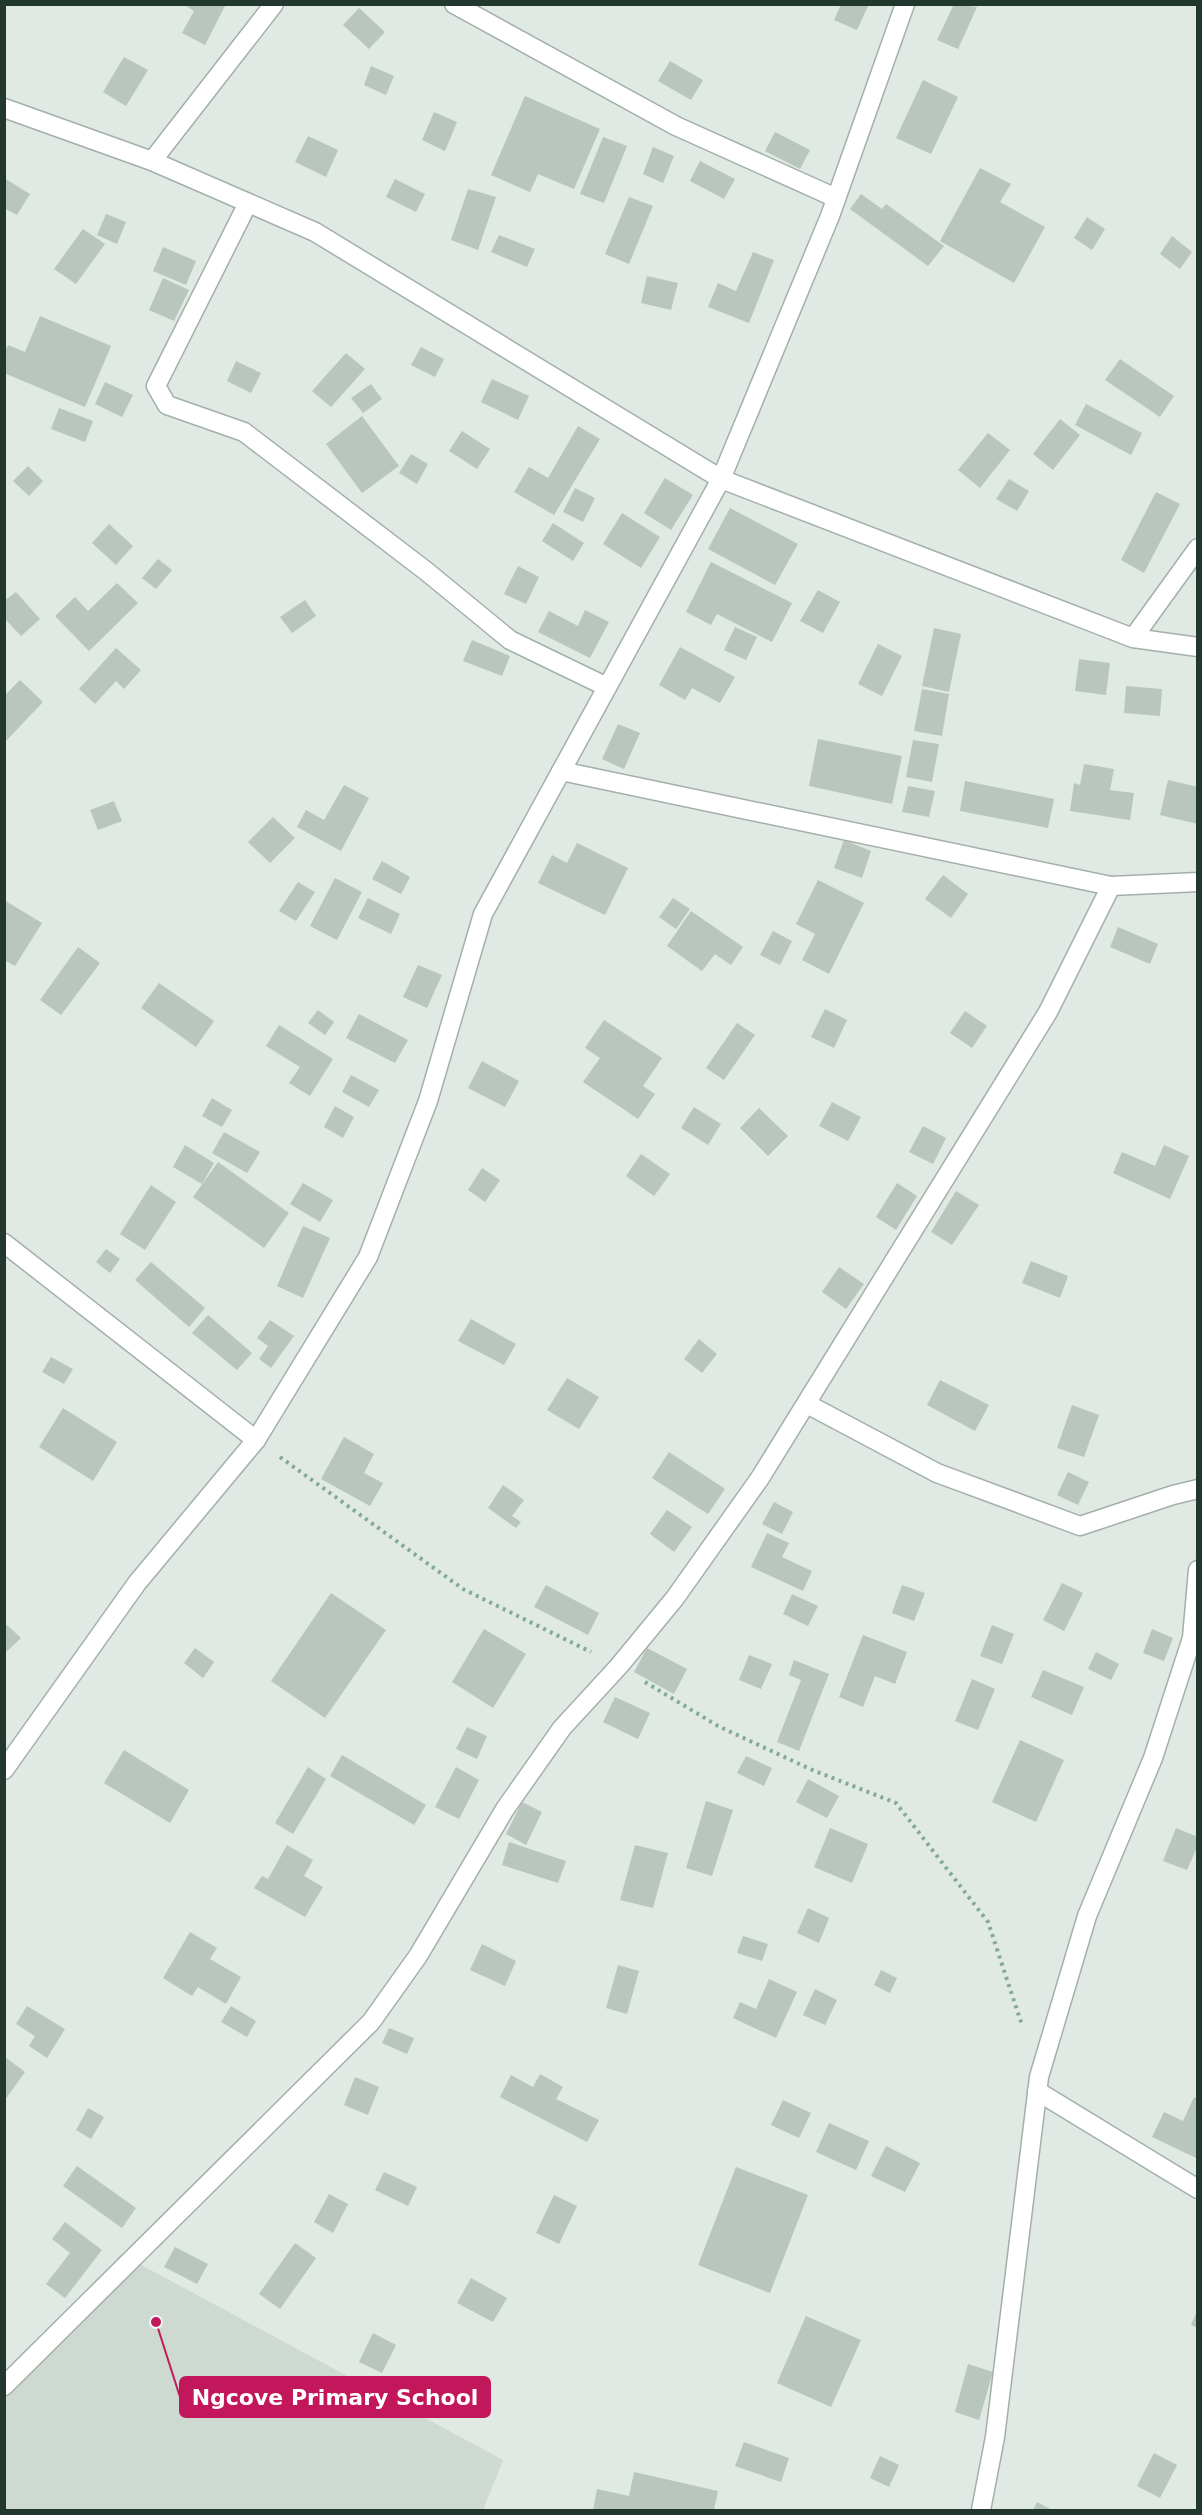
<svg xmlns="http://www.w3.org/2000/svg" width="1202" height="2515" font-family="'DejaVu Sans',sans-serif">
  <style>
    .built { fill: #ced9d2 }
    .building { fill: #b8c6be }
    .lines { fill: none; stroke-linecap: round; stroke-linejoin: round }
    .street-casing { stroke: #a3b0a9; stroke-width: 21 }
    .path { stroke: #83aa96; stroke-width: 4; stroke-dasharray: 3 4.5; stroke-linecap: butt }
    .street { stroke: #fff; stroke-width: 18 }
    .leader { fill: none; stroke: #c2185b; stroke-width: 2 }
    .callout-dot { fill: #c2185b; stroke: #f0f6f2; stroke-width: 2 }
    .callout { fill: #c2185b; stroke: #c2185b; stroke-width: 2 }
    .callout-label { font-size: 22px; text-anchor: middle; font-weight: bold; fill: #fff }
  </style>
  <rect width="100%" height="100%" fill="#e0e9e3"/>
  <path class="built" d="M 121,2254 L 503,2460 L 483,2510 L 5,2510 L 5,2391 Z"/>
  <g class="building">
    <path d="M 183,4 L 226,4 L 205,45 L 182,33 L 194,11 Z"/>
    <path d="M 841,4 L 869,4 L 857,30 L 834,20 Z"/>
    <path d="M 954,4 L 977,7 L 958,49 L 937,40 Z"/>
    <path d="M 359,8 L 385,32 L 369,49 L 343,25 Z"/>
    <path d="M 124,57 L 148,70 L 126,106 L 103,92 Z"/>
    <path d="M 670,61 L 703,80 L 691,100 L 658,81 Z"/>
    <path d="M 371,66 L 394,76 L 386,95 L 364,85 Z"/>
    <path d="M 923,80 L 958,97 L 931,154 L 896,138 Z"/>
    <path d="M 525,96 L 600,129 L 574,189 L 538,174 L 530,192 L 491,175 Z"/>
    <path d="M 434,112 L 457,122 L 445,151 L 422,140 Z"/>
    <path d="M 775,132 L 810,150 L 800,169 L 765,151 Z"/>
    <path d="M 308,136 L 338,150 L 326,177 L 295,162 Z"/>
    <path d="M 603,137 L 627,146 L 604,203 L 580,194 Z"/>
    <path d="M 653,147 L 674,156 L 663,183 L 643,174 Z"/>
    <path d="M 700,161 L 735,179 L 724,199 L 690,181 Z"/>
    <path d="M 980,168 L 1011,184 L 1000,202 L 1045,227 L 1014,283 L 940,241 Z"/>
    <path d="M 4,178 L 30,194 L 17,215 L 4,208 Z"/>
    <path d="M 395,179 L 425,194 L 416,212 L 386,197 Z"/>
    <path d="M 468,189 L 496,197 L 478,250 L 451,240 Z"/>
    <path d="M 861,194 L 882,209 L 886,204 L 944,246 L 928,266 L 850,209 Z"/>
    <path d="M 629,197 L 653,206 L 629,264 L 605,254 Z"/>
    <path d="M 106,214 L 126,222 L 117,244 L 97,235 Z"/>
    <path d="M 1087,217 L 1105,229 L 1092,250 L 1074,238 Z"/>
    <path d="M 83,229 L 105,244 L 76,284 L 54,269 Z"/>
    <path d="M 499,235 L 535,249 L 527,267 L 491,252 Z"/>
    <path d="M 1172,236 L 1192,252 L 1180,269 L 1160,254 Z"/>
    <path d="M 163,247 L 196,261 L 186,285 L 153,271 Z"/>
    <path d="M 753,252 L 774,260 L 749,323 L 708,307 L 718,283 L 736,291 Z"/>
    <path d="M 647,276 L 678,283 L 671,310 L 641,303 Z"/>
    <path d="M 163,278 L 189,290 L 174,321 L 149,310 Z"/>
    <path d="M 40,316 L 111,346 L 85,407 L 4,373 L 4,354 L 8,345 L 25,352 Z"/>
    <path d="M 421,347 L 444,359 L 435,377 L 411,365 Z"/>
    <path d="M 346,353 L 365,369 L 331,407 L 312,391 Z"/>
    <path d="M 1120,359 L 1174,396 L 1160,417 L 1105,380 Z"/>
    <path d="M 236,361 L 261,373 L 251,393 L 227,381 Z"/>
    <path d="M 492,379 L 529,396 L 518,420 L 481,402 Z"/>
    <path d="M 105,382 L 133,395 L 122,417 L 95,404 Z"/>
    <path d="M 371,384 L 382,399 L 363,413 L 351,398 Z"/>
    <path d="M 1086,404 L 1142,433 L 1131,455 L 1075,425 Z"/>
    <path d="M 59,408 L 93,421 L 85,442 L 51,429 Z"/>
    <path d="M 362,416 L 399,466 L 362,493 L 326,444 Z"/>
    <path d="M 1060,419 L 1080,435 L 1053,470 L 1033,454 Z"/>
    <path d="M 578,426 L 600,439 L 554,515 L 514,492 L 529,467 L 548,478 Z"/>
    <path d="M 462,431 L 490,449 L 477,469 L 449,451 Z"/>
    <path d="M 988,433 L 1010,450 L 980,488 L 958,470 Z"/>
    <path d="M 411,454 L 428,464 L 417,484 L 399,473 Z"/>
    <path d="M 28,466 L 43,481 L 29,496 L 13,481 Z"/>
    <path d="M 665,478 L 693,495 L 671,530 L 644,513 Z"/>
    <path d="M 1009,479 L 1029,491 L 1017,511 L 996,499 Z"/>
    <path d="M 575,488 L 595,498 L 583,522 L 563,512 Z"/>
    <path d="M 1156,492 L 1180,504 L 1144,573 L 1121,560 Z"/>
    <path d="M 730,508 L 798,544 L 775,585 L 708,549 Z"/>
    <path d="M 622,513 L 660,537 L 641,568 L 603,544 Z"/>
    <path d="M 553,523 L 584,543 L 573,561 L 542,541 Z"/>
    <path d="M 109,524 L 133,546 L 116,565 L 92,543 Z"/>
    <path d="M 158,559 L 172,570 L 156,589 L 142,578 Z"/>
    <path d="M 711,562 L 792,603 L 772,642 L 717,614 L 711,625 L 686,612 Z"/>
    <path d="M 518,566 L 539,577 L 526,604 L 504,594 Z"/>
    <path d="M 117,583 L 138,603 L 89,651 L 55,616 L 75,597 L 88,611 Z"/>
    <path d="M 818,590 L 840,602 L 823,633 L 800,621 Z"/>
    <path d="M 16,592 L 40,619 L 21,636 L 4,618 L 4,601 Z"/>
    <path d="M 305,600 L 316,616 L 292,633 L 280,617 Z"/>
    <path d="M 585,610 L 609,622 L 590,658 L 538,632 L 549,611 L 578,626 Z"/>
    <path d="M 735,627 L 757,637 L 746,660 L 724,650 Z"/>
    <path d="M 934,628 L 961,634 L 949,692 L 922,686 Z"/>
    <path d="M 472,640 L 510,656 L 502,676 L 463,661 Z"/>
    <path d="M 878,644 L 902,656 L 882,696 L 858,684 Z"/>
    <path d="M 680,647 L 735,677 L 720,703 L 692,688 L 685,700 L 659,685 Z"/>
    <path d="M 116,648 L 141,670 L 124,689 L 116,681 L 95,704 L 79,689 Z"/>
    <path d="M 1079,659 L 1110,663 L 1106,695 L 1075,691 Z"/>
    <path d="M 20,680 L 43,702 L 4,743 L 4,696 Z"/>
    <path d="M 1126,686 L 1162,689 L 1160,716 L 1124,713 Z"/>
    <path d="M 922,689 L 949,694 L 942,736 L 914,731 Z"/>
    <path d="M 618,724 L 640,733 L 624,769 L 602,759 Z"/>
    <path d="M 818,739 L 902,756 L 892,804 L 809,786 Z"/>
    <path d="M 913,740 L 939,744 L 932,782 L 906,777 Z"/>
    <path d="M 1084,764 L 1114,769 L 1110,790 L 1134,793 L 1130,820 L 1070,811 L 1074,783 L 1080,785 Z"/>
    <path d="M 1168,780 L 1198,787 L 1198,824 L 1160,815 Z"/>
    <path d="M 965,781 L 1054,799 L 1048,828 L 960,811 Z"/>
    <path d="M 344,785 L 369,798 L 341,851 L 297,827 L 306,810 L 324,820 Z"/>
    <path d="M 908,786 L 935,791 L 929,817 L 902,812 Z"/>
    <path d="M 114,801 L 122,821 L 98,830 L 90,810 Z"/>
    <path d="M 273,817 L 295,838 L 270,863 L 248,842 Z"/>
    <path d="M 844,840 L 871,851 L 862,878 L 834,868 Z"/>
    <path d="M 577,843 L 628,868 L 605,915 L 538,883 L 552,855 L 567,863 Z"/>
    <path d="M 382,861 L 410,877 L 401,894 L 372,879 Z"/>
    <path d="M 943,875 L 968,894 L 951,918 L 925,899 Z"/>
    <path d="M 335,878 L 362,892 L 337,940 L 310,926 Z"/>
    <path d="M 818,880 L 864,903 L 829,974 L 802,960 L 815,934 L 796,924 Z"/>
    <path d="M 298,882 L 315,892 L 296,921 L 279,911 Z"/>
    <path d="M 368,898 L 400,914 L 391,934 L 358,918 Z"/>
    <path d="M 673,898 L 690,909 L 676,929 L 659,917 Z"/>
    <path d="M 4,900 L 42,923 L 15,966 L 4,960 Z"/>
    <path d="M 691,911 L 743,947 L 731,965 L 715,954 L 702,971 L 667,946 Z"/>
    <path d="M 1118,927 L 1158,944 L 1150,964 L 1110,947 Z"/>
    <path d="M 773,931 L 792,941 L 780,965 L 760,955 Z"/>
    <path d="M 78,947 L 100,963 L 61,1015 L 40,1000 Z"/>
    <path d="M 418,965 L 442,975 L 427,1008 L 403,997 Z"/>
    <path d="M 159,983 L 214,1021 L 196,1047 L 141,1008 Z"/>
    <path d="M 825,1009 L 847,1020 L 834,1048 L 811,1037 Z"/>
    <path d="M 318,1010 L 334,1022 L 325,1035 L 308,1023 Z"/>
    <path d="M 965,1011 L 987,1026 L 972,1048 L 950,1033 Z"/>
    <path d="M 359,1014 L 408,1040 L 395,1063 L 346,1038 Z"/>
    <path d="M 604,1020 L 662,1058 L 643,1086 L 655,1094 L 638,1119 L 583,1082 L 600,1058 L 585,1048 Z"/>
    <path d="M 737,1023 L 755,1035 L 724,1080 L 706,1068 Z"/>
    <path d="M 279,1025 L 333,1059 L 310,1096 L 289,1083 L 300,1067 L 266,1046 Z"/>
    <path d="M 482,1061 L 519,1081 L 505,1107 L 468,1088 Z"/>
    <path d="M 351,1075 L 379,1090 L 369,1107 L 342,1092 Z"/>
    <path d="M 212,1098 L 232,1110 L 222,1127 L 202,1116 Z"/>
    <path d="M 832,1102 L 861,1117 L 848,1141 L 819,1126 Z"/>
    <path d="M 335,1106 L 354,1117 L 343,1138 L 324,1127 Z"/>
    <path d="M 694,1107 L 721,1124 L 708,1145 L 681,1128 Z"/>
    <path d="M 759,1108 L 788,1136 L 768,1156 L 740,1128 Z"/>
    <path d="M 923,1126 L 946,1138 L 933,1164 L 909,1152 Z"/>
    <path d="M 224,1132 L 260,1152 L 247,1173 L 212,1153 Z"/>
    <path d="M 185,1145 L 214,1163 L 202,1184 L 173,1167 Z"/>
    <path d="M 1164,1145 L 1189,1156 L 1170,1199 L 1113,1173 L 1122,1152 L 1155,1166 Z"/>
    <path d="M 641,1154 L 670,1174 L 654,1196 L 626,1176 Z"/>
    <path d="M 218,1162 L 289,1213 L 264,1248 L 193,1197 Z"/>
    <path d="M 482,1168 L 500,1180 L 485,1202 L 468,1190 Z"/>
    <path d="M 303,1183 L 333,1200 L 320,1222 L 290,1204 Z"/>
    <path d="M 897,1183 L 917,1196 L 896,1230 L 876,1217 Z"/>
    <path d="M 151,1185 L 176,1202 L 145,1250 L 120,1234 Z"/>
    <path d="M 956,1191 L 979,1205 L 952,1245 L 931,1232 Z"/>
    <path d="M 303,1226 L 330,1238 L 303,1298 L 277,1286 Z"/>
    <path d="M 106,1249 L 120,1259 L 110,1273 L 96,1262 Z"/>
    <path d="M 1031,1261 L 1068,1276 L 1060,1298 L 1022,1283 Z"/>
    <path d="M 151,1262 L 205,1308 L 189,1327 L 135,1280 Z"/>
    <path d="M 839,1267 L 864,1284 L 846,1309 L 822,1292 Z"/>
    <path d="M 208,1315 L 252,1353 L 237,1370 L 192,1333 Z"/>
    <path d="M 471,1319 L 516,1344 L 504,1365 L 458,1341 Z"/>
    <path d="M 270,1320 L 294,1336 L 271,1368 L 259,1359 L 268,1346 L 257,1338 Z"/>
    <path d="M 699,1339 L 717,1354 L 702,1373 L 684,1359 Z"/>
    <path d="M 51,1357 L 73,1369 L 64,1384 L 42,1372 Z"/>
    <path d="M 567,1378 L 599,1397 L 579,1429 L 547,1410 Z"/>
    <path d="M 940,1380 L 989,1405 L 975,1431 L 927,1405 Z"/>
    <path d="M 1072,1405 L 1099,1415 L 1084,1457 L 1057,1448 Z"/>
    <path d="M 63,1408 L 117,1442 L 93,1481 L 39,1447 Z"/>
    <path d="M 344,1437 L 374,1454 L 364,1473 L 383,1483 L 370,1506 L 321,1479 Z"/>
    <path d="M 669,1452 L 725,1489 L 708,1514 L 652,1478 Z"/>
    <path d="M 1068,1472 L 1089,1482 L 1078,1505 L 1057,1495 Z"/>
    <path d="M 503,1485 L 524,1500 L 512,1516 L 521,1522 L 516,1528 L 488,1508 Z"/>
    <path d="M 774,1502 L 793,1512 L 782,1534 L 762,1524 Z"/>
    <path d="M 667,1510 L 692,1527 L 674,1552 L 650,1534 Z"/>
    <path d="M 767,1533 L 789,1543 L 782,1557 L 812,1571 L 803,1591 L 751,1567 Z"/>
    <path d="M 1062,1583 L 1083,1593 L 1064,1631 L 1043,1620 Z"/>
    <path d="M 546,1585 L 599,1613 L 588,1635 L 534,1607 Z"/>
    <path d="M 902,1585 L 925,1593 L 914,1621 L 892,1613 Z"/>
    <path d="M 331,1593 L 386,1630 L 325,1718 L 271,1681 Z"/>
    <path d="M 792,1594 L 818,1606 L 808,1626 L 783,1614 Z"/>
    <path d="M 7,1625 L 21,1638 L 4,1654 L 4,1627 Z"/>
    <path d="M 992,1625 L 1014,1634 L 1002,1664 L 980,1656 Z"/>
    <path d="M 484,1629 L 526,1654 L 493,1708 L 452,1682 Z"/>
    <path d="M 1152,1629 L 1173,1638 L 1164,1661 L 1143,1653 Z"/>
    <path d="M 863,1635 L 907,1652 L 895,1684 L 875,1676 L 863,1707 L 839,1697 Z"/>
    <path d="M 195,1648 L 214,1662 L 203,1678 L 184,1663 Z"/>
    <path d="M 647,1648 L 687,1669 L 674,1694 L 634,1672 Z"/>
    <path d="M 1096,1652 L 1119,1664 L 1111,1680 L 1088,1669 Z"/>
    <path d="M 749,1655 L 772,1664 L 761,1689 L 739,1680 Z"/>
    <path d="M 794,1660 L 829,1674 L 799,1751 L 777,1742 L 801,1680 L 789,1675 Z"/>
    <path d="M 1043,1670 L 1084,1687 L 1072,1715 L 1031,1697 Z"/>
    <path d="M 972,1679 L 995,1689 L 978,1730 L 955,1721 Z"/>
    <path d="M 615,1697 L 650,1713 L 638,1739 L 603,1722 Z"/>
    <path d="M 467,1727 L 487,1736 L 477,1759 L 456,1749 Z"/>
    <path d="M 1020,1740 L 1064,1760 L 1036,1822 L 992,1802 Z"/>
    <path d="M 124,1750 L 189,1790 L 170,1823 L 104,1783 Z"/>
    <path d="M 342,1755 L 426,1805 L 414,1825 L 330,1776 Z"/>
    <path d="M 746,1756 L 772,1768 L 764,1786 L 737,1773 Z"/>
    <path d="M 308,1767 L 326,1779 L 293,1834 L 275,1823 Z"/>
    <path d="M 456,1767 L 479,1780 L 459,1819 L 435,1807 Z"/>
    <path d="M 808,1779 L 839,1796 L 827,1818 L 796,1802 Z"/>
    <path d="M 706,1801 L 733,1810 L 712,1876 L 686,1868 Z"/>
    <path d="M 522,1802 L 542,1812 L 526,1845 L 506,1834 Z"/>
    <path d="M 830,1828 L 868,1844 L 852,1883 L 814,1867 Z"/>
    <path d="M 1176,1828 L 1198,1837 L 1198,1845 L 1187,1870 L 1163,1861 Z"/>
    <path d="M 509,1842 L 566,1861 L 558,1883 L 502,1865 Z"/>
    <path d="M 287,1845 L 313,1860 L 304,1876 L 323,1887 L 305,1917 L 254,1888 L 262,1876 L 268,1879 Z"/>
    <path d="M 635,1845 L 668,1853 L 653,1908 L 620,1900 Z"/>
    <path d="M 808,1908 L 829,1918 L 819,1943 L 797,1933 Z"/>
    <path d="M 190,1932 L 217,1948 L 210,1959 L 241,1977 L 226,2004 L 198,1987 L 192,1996 L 163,1978 Z"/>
    <path d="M 743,1936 L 768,1944 L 762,1961 L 737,1953 Z"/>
    <path d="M 482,1944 L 516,1961 L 505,1986 L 470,1970 Z"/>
    <path d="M 618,1965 L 639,1971 L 627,2014 L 606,2008 Z"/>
    <path d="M 881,1970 L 897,1978 L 890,1993 L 874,1985 Z"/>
    <path d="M 769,1979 L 797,1992 L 776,2038 L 733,2018 L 740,2002 L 756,2009 Z"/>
    <path d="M 815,1989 L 837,2000 L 825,2025 L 803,2015 Z"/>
    <path d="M 27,2006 L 65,2029 L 47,2058 L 29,2046 L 35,2036 L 16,2024 Z"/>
    <path d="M 231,2006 L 256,2021 L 247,2037 L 221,2022 Z"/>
    <path d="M 389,2028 L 414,2038 L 407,2054 L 382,2043 Z"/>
    <path d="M 5,2057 L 25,2072 L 5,2100 Z"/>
    <path d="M 540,2074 L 563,2087 L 556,2099 L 599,2120 L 587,2142 L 500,2097 L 511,2075 L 533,2087 Z"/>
    <path d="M 355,2077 L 379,2087 L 368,2115 L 344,2105 Z"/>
    <path d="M 1194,2097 L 1198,2099 L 1196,2158 L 1152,2137 L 1164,2112 L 1183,2121 Z"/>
    <path d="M 783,2100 L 811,2113 L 799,2138 L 771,2125 Z"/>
    <path d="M 88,2108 L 104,2117 L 91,2139 L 76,2130 Z"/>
    <path d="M 829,2123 L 869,2141 L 856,2170 L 816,2152 Z"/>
    <path d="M 886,2146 L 920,2163 L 905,2192 L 871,2176 Z"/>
    <path d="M 77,2166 L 136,2208 L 122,2228 L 63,2186 Z"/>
    <path d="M 736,2167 L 808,2195 L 770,2293 L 698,2265 Z"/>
    <path d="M 384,2172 L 417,2187 L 408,2206 L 375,2190 Z"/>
    <path d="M 329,2194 L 348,2204 L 333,2233 L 314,2222 Z"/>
    <path d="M 554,2195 L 577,2206 L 559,2244 L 536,2233 Z"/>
    <path d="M 65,2222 L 102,2250 L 65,2298 L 46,2284 L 70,2253 L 52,2239 Z"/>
    <path d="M 295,2243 L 316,2258 L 280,2309 L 259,2294 Z"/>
    <path d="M 175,2247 L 208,2264 L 197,2284 L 164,2267 Z"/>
    <path d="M 471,2278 L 507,2298 L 493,2322 L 457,2303 Z"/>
    <path d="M 1198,2309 L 1198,2328 L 1191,2325 Z"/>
    <path d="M 806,2316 L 861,2340 L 831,2407 L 777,2383 Z"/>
    <path d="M 373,2333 L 396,2345 L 382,2373 L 359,2362 Z"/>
    <path d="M 968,2364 L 993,2372 L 979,2420 L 955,2412 Z"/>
    <path d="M 744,2442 L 789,2458 L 781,2482 L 735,2466 Z"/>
    <path d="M 1154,2453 L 1177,2465 L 1160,2498 L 1137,2486 Z"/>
    <path d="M 880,2456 L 899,2465 L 889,2487 L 870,2478 Z"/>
    <path d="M 634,2472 L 718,2491 L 714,2510 L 593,2510 L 597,2489 L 629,2496 Z"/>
    <path d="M 1037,2502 L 1052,2510 L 1033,2510 Z"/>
  </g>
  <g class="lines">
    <g class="street-casing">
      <g id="street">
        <path d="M 454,4 L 676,126 L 836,198"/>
        <path d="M 4,108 L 152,161 L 315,232 L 721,479 L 1133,638 L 1198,647"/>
        <path d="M 152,161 L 274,4"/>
        <path d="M 248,203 L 156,386 L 167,405 L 244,432 L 426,571 L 510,640 L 607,687"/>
        <path d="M 1133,638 L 1198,548"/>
        <path d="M 561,771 L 1111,886 L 1198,882"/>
        <path d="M 4,1243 L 256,1440"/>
        <path d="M 807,1404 L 937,1473 L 1080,1526 L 1173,1495 L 1198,1489"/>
        <path d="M 4,1770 L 137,1583 L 256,1440 L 368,1257 L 428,1101 L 483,914 L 721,479 L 830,216 L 905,4"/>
        <path d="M 1037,2091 L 1198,2189"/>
        <path d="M 4,2386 L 371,2022 L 418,1956 L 505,1809 L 562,1728 L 619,1666 L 675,1598 L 760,1478 L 1048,1012 L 1111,886"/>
        <path d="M 981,2510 L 995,2437 L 1039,2077 L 1087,1916 L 1153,1758 L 1192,1638 L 1198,1570"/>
      </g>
    </g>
    <g class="path">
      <path d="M 280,1457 L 463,1589 L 591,1652"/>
      <path d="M 645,1682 L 718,1726 L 810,1769 L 896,1803 L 988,1922 L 1022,2025"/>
    </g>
    <use href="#street" class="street"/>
  </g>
  <path class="leader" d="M156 2322L180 2397"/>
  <circle class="callout-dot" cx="156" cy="2322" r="6"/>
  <rect class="callout" x="180" y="2377" width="310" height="40" rx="6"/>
  <g class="callout-label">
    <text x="335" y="2405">Ngcove Primary School</text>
  </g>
  <rect width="1202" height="2515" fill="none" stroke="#22382e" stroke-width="12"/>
</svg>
